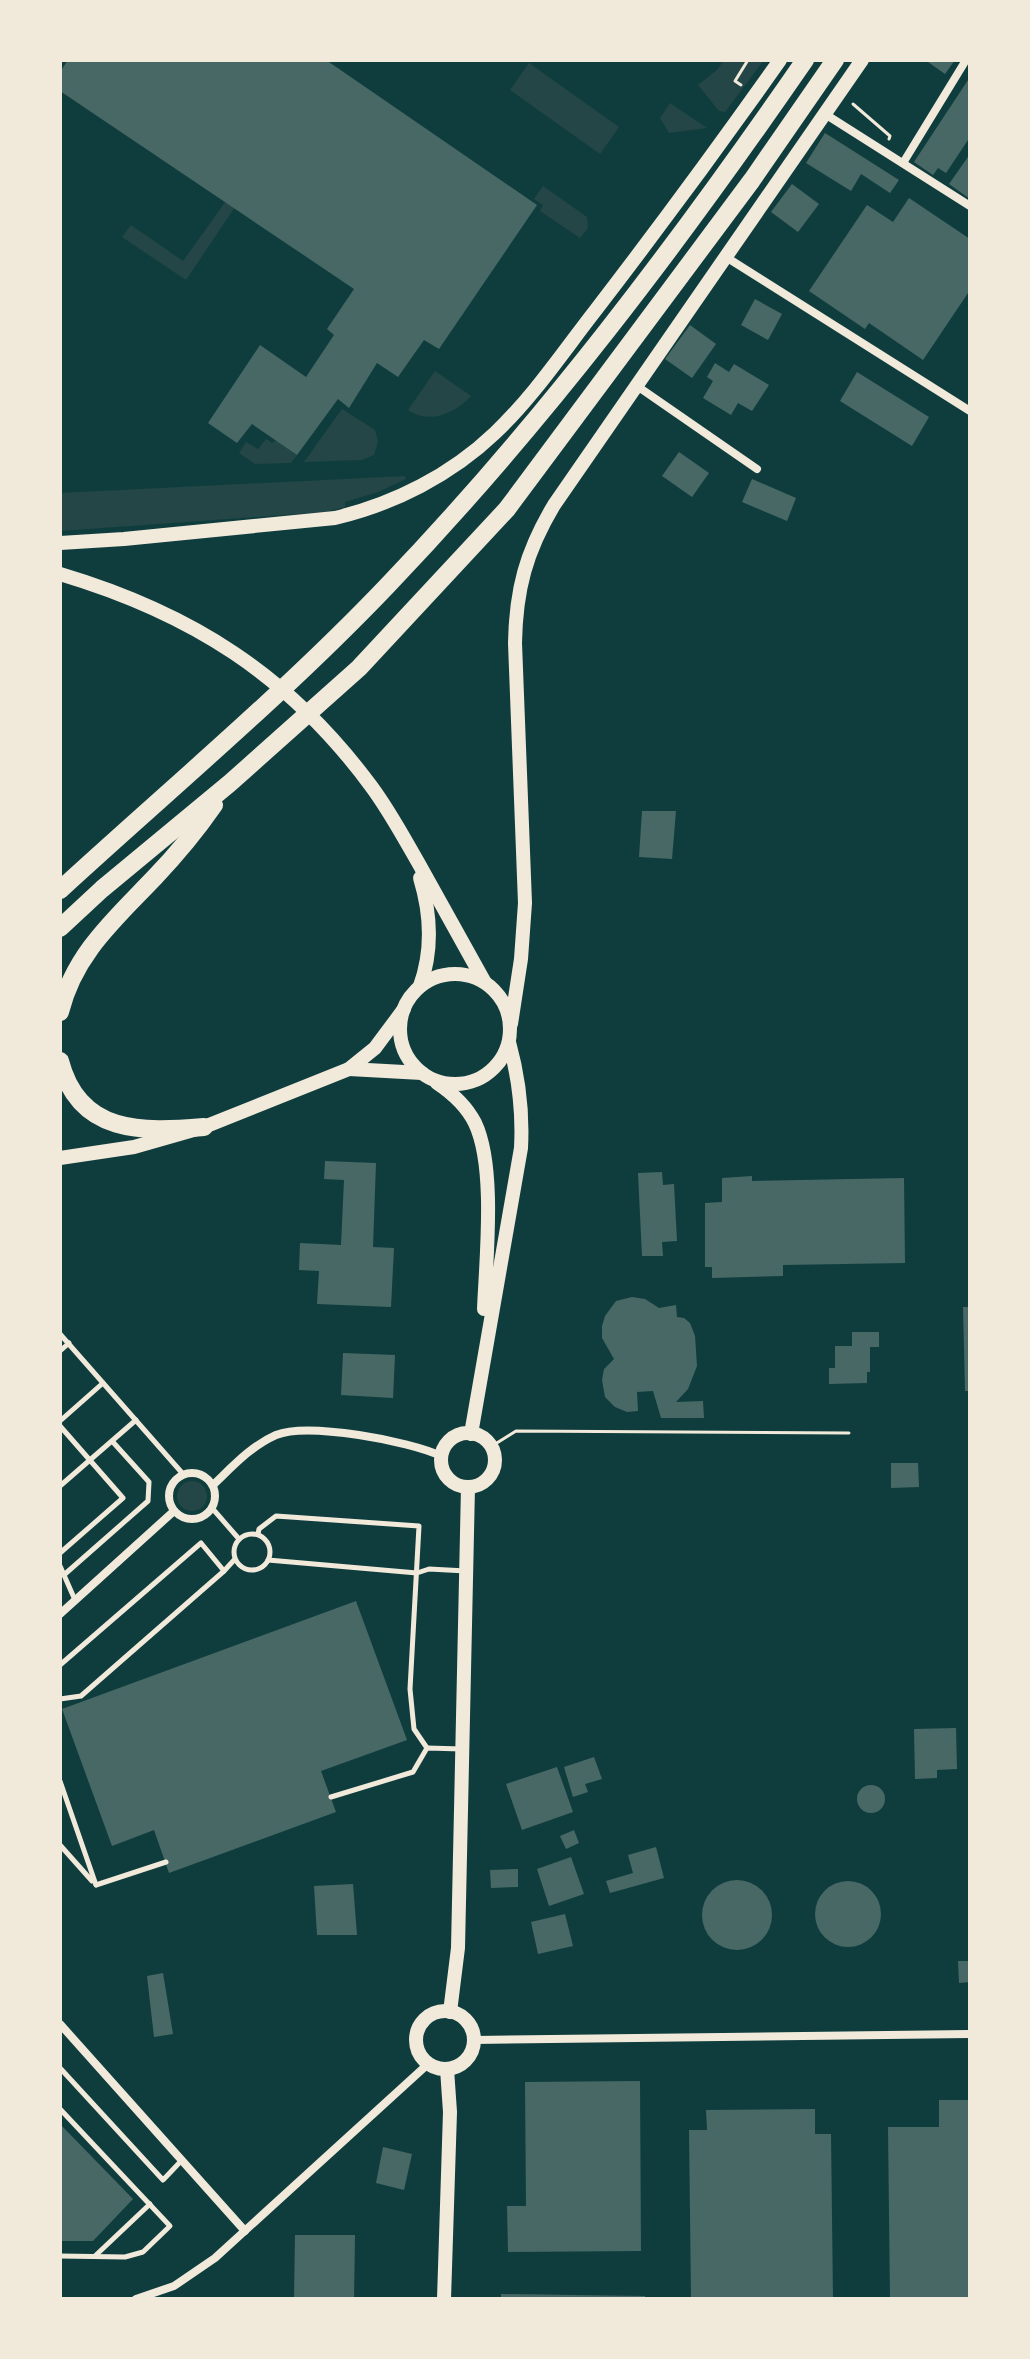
<svg xmlns="http://www.w3.org/2000/svg" width="1030" height="2359" font-family="'Exo 2',sans-serif">
  <style>
    .green { fill: #244646 }
    .building { fill: #486865 }
    .lines { fill: none; stroke-linecap: round; stroke-linejoin: round }
    .path { stroke: #f1e9da; stroke-width: 3 }
    .service { stroke: #f1e9da; stroke-width: 5 }
    .minor { stroke: #f1e9da; stroke-width: 8 }
    .tertiary { stroke: #f1e9da; stroke-width: 14 }
    .trunk { stroke: #f1e9da; stroke-width: 18 }
  </style>
  <rect width="100%" height="100%" fill="#0f3d3e"/>
  <g class="green">
    <path d="M 724,60 L 764,60 L 725,112 L 719,111 L 698,85 L 717,70 Z"/>
    <path d="M 529,63 L 619,127 L 600,154 L 510,90 Z"/>
    <path d="M 670,103 L 707,128 L 669,133 L 660,118 Z"/>
    <path d="M 543,186 L 587,217 L 588,228 L 580,238 L 540,211 L 543,205 L 534,199 Z"/>
    <path d="M 226,201 L 235,207 L 186,280 L 122,237 L 131,225 L 183,261 Z"/>
    <path d="M 435,371 L 471,396 C 455,413 430,425 408,410 Z"/>
    <path d="M 342,409 L 375,430 L 378,441 L 374,455 L 362,460 L 304,462 Z"/>
    <path d="M 266,439 L 272,443 L 276,440 L 297,455 L 291,463 L 255,464 L 239,453 L 246,442 L 258,449 Z"/>
    <path d="M 405,476 L 406,479 L 378,492 L 345,502 L 345,507 L 326,512 L 60,531 L 60,493 Z"/>
    <circle cx="192" cy="1496" r="15"/>
  </g>
  <g class="building">
    <path d="M 68,60 L 326,60 L 537,205 L 439,349 L 424,340 L 398,377 L 377,363 L 349,408 L 338,399 L 297,455 L 252,424 L 237,443 L 208,423 L 260,345 L 306,377 L 334,335 L 327,329 L 354,289 L 60,91 L 60,72 Z"/>
    <path d="M 930,60 L 955,60 L 945,74 L 928,62 Z"/>
    <path d="M 970,77 L 970,137 L 946,173 L 938,168 L 933,175 L 914,162 Z"/>
    <path d="M 825,133 L 899,180 L 890,193 L 861,174 L 851,191 L 806,163 Z"/>
    <path d="M 970,154 L 970,199 L 949,184 Z"/>
    <path d="M 792,184 L 819,204 L 798,232 L 771,212 Z"/>
    <path d="M 909,198 L 970,239 L 970,290 L 923,360 L 869,323 L 865,329 L 809,291 L 867,205 L 893,222 Z"/>
    <path d="M 755,299 L 782,314 L 768,340 L 741,325 Z"/>
    <path d="M 690,325 L 716,344 L 692,378 L 665,359 Z"/>
    <path d="M 715,363 L 729,372 L 734,364 L 769,385 L 752,411 L 738,403 L 731,415 L 703,398 L 713,381 L 707,377 Z"/>
    <path d="M 857,372 L 929,417 L 912,446 L 840,401 Z"/>
    <path d="M 679,452 L 709,473 L 692,497 L 662,476 Z"/>
    <path d="M 752,479 L 796,498 L 787,521 L 742,502 Z"/>
    <path d="M 642,811 L 676,811 L 672,859 L 639,857 Z"/>
    <path d="M 325,1161 L 376,1163 L 373,1247 L 394,1248 L 391,1307 L 317,1304 L 319,1271 L 299,1270 L 300,1243 L 341,1245 L 344,1180 L 324,1179 Z"/>
    <path d="M 662,1172 L 663,1185 L 674,1184 L 677,1241 L 662,1242 L 663,1256 L 642,1256 L 638,1173 Z"/>
    <path d="M 752,1176 L 752,1181 L 904,1178 L 905,1263 L 783,1265 L 783,1276 L 712,1278 L 712,1267 L 705,1267 L 705,1203 L 722,1202 L 722,1178 Z"/>
    <path d="M 632,1297 L 645,1299 L 659,1308 L 676,1305 L 677,1317 L 684,1318 L 690,1323 L 695,1336 L 697,1366 L 688,1389 L 676,1402 L 703,1401 L 704,1418 L 661,1418 L 653,1391 L 637,1392 L 638,1411 L 627,1412 L 615,1407 L 605,1397 L 602,1380 L 604,1369 L 614,1359 L 602,1338 L 602,1326 L 605,1316 L 616,1301 Z"/>
    <path d="M 963,1307 L 970,1307 L 970,1391 L 965,1391 Z"/>
    <path d="M 852,1332 L 879,1332 L 879,1347 L 870,1347 L 870,1372 L 867,1372 L 867,1383 L 829,1384 L 829,1368 L 835,1368 L 835,1346 L 852,1346 Z"/>
    <path d="M 343,1353 L 395,1355 L 393,1398 L 341,1395 Z"/>
    <path d="M 891,1463 L 918,1463 L 919,1487 L 891,1488 Z"/>
    <path d="M 356,1601 L 407,1740 L 321,1771 L 336,1812 L 169,1873 L 154,1830 L 112,1846 L 62,1709 Z"/>
    <path d="M 956,1728 L 957,1769 L 937,1770 L 937,1778 L 915,1779 L 914,1729 Z"/>
    <path d="M 594,1757 L 602,1779 L 585,1784 L 588,1792 L 573,1797 L 564,1767 Z"/>
    <path d="M 557,1767 L 573,1812 L 522,1830 L 506,1784 Z"/>
    <circle cx="871" cy="1799" r="14"/>
    <path d="M 574,1830 L 579,1843 L 566,1849 L 560,1836 Z"/>
    <path d="M 656,1847 L 664,1878 L 610,1893 L 606,1881 L 633,1873 L 628,1855 Z"/>
    <path d="M 571,1857 L 584,1894 L 549,1906 L 537,1869 Z"/>
    <path d="M 518,1869 L 518,1887 L 491,1888 L 490,1870 Z"/>
    <circle cx="737" cy="1915" r="35"/>
    <circle cx="848" cy="1914" r="33"/>
    <path d="M 353,1884 L 357,1935 L 317,1935 L 314,1886 Z"/>
    <path d="M 565,1914 L 573,1946 L 538,1954 L 531,1922 Z"/>
    <path d="M 958,1961 L 970,1961 L 970,1982 L 959,1983 Z"/>
    <path d="M 163,1973 L 173,2034 L 154,2037 L 147,1976 Z"/>
    <path d="M 640,2081 L 641,2251 L 508,2252 L 507,2206 L 526,2206 L 525,2082 Z"/>
    <path d="M 939,2100 L 970,2100 L 970,2299 L 890,2299 L 888,2127 L 939,2127 Z"/>
    <path d="M 815,2109 L 815,2134 L 831,2134 L 833,2299 L 691,2299 L 689,2130 L 707,2130 L 706,2110 Z"/>
    <path d="M 60,2124 L 133,2199 L 93,2241 L 60,2241 Z"/>
    <path d="M 383,2147 L 412,2154 L 404,2190 L 376,2183 Z"/>
    <path d="M 295,2235 L 355,2235 L 354,2299 L 294,2299 Z"/>
    <path d="M 501,2294 L 645,2296 L 645,2299 L 501,2299 Z"/>
  </g>
  <g class="lines">
    <g class="path">
      <path d="M 741,85 L 735,81 L 748,60"/>
      <path d="M 853,104 L 890,136 L 889,139"/>
      <path d="M 492,1446 L 516,1431 L 849,1433"/>
    </g>
    <g class="service">
      <path d="M 60,1334 L 183,1474"/>
      <path d="M 60,1351 L 69,1343"/>
      <path d="M 60,1421 L 103,1383"/>
      <path d="M 60,1426 L 123,1498 L 60,1553"/>
      <path d="M 60,1486 L 136,1420"/>
      <path d="M 212,1508 L 239,1539"/>
      <circle cx="252" cy="1552" r="18"/>
      <path d="M 258,1534 L 259,1529 L 276,1516 L 419,1526 L 410,1689 L 414,1729 L 427,1748"/>
      <path d="M 268,1560 L 417,1573 L 429,1569 L 466,1571"/>
      <path d="M 60,1566 L 75,1600"/>
      <path d="M 224,1571 L 235,1559"/>
      <path d="M 65,1574 L 148,1501 L 149,1482 L 112,1441"/>
      <path d="M 60,1665 L 201,1543 L 224,1571 L 81,1696 L 60,1699"/>
      <path d="M 60,1781 L 96,1885"/>
      <path d="M 331,1797 L 413,1772 L 427,1748 L 462,1749"/>
      <path d="M 60,1845 L 92,1881"/>
      <path d="M 96,1885 L 166,1862"/>
      <path d="M 60,2068 L 163,2180 L 182,2160"/>
      <path d="M 60,2109 L 170,2226 L 143,2252 L 125,2257 L 60,2256"/>
      <path d="M 95,2256 L 150,2204"/>
    </g>
    <g class="minor">
      <path d="M 825,114 L 970,206"/>
      <path d="M 903,163 L 966,60"/>
      <path d="M 726,257 L 970,411"/>
      <path d="M 637,386 L 757,469"/>
      <circle cx="192" cy="1496" r="23"/>
      <path d="M 213,1485 C 233,1466 251,1446 276,1435 C 308,1422 410,1441 441,1456"/>
      <path d="M 60,1614 L 174,1511"/>
      <path d="M 60,2024 L 245,2231"/>
      <path d="M 474,2040 L 970,2034"/>
      <path d="M 136,2299 L 174,2286 L 215,2258 L 428,2064"/>
    </g>
    <g class="tertiary">
      <path d="M 60,543 L 124,539 L 335,518 C 394,504 451,475 495,433 C 533,397 563,352 595,311 C 658,229 720,145 780,60"/>
      <path d="M 60,574 C 191,613 289,675 371,786 C 389,810 404,838 419,864 C 441,903 462,942 484,981"/>
      <path d="M 420,878 C 431,914 433,950 420,986"/>
      <circle cx="455" cy="1029" r="55"/>
      <path d="M 511,1024 L 521,959 L 525,903 L 515,643 C 516,589 526,552 554,505 L 862,60"/>
      <path d="M 349,1069 L 422,1073"/>
      <path d="M 437,1083 C 452,1093 467,1107 475,1123 C 496,1167 486,1259 484,1309"/>
      <path d="M 60,1158 L 134,1147 L 204,1127 L 349,1069 L 375,1048 L 404,1009"/>
      <circle cx="468" cy="1460" r="27"/>
      <path d="M 471,1434 L 521,1148 C 523,1111 519,1078 509,1042"/>
      <circle cx="445" cy="2040" r="29"/>
      <path d="M 450,2012 L 458,1948 L 468,1487"/>
      <path d="M 444,2299 L 450,2112 L 447,2069"/>
    </g>
    <g class="trunk">
      <path d="M 60,890 C 170,789 285,693 388,585 C 543,423 678,244 805,60"/>
      <path d="M 60,928 L 102,889 L 230,783 L 359,668 L 507,509 L 752,180 L 835,60"/>
      <path d="M 60,1012 C 74,954 115,919 155,877 C 176,855 196,831 214,805"/>
      <path d="M 60,1061 C 79,1135 143,1132 204,1127"/>
    </g>
  </g>
  <rect width="1030" height="2359" fill="none" stroke="#f1e9da" stroke-width="124"/>
</svg>
